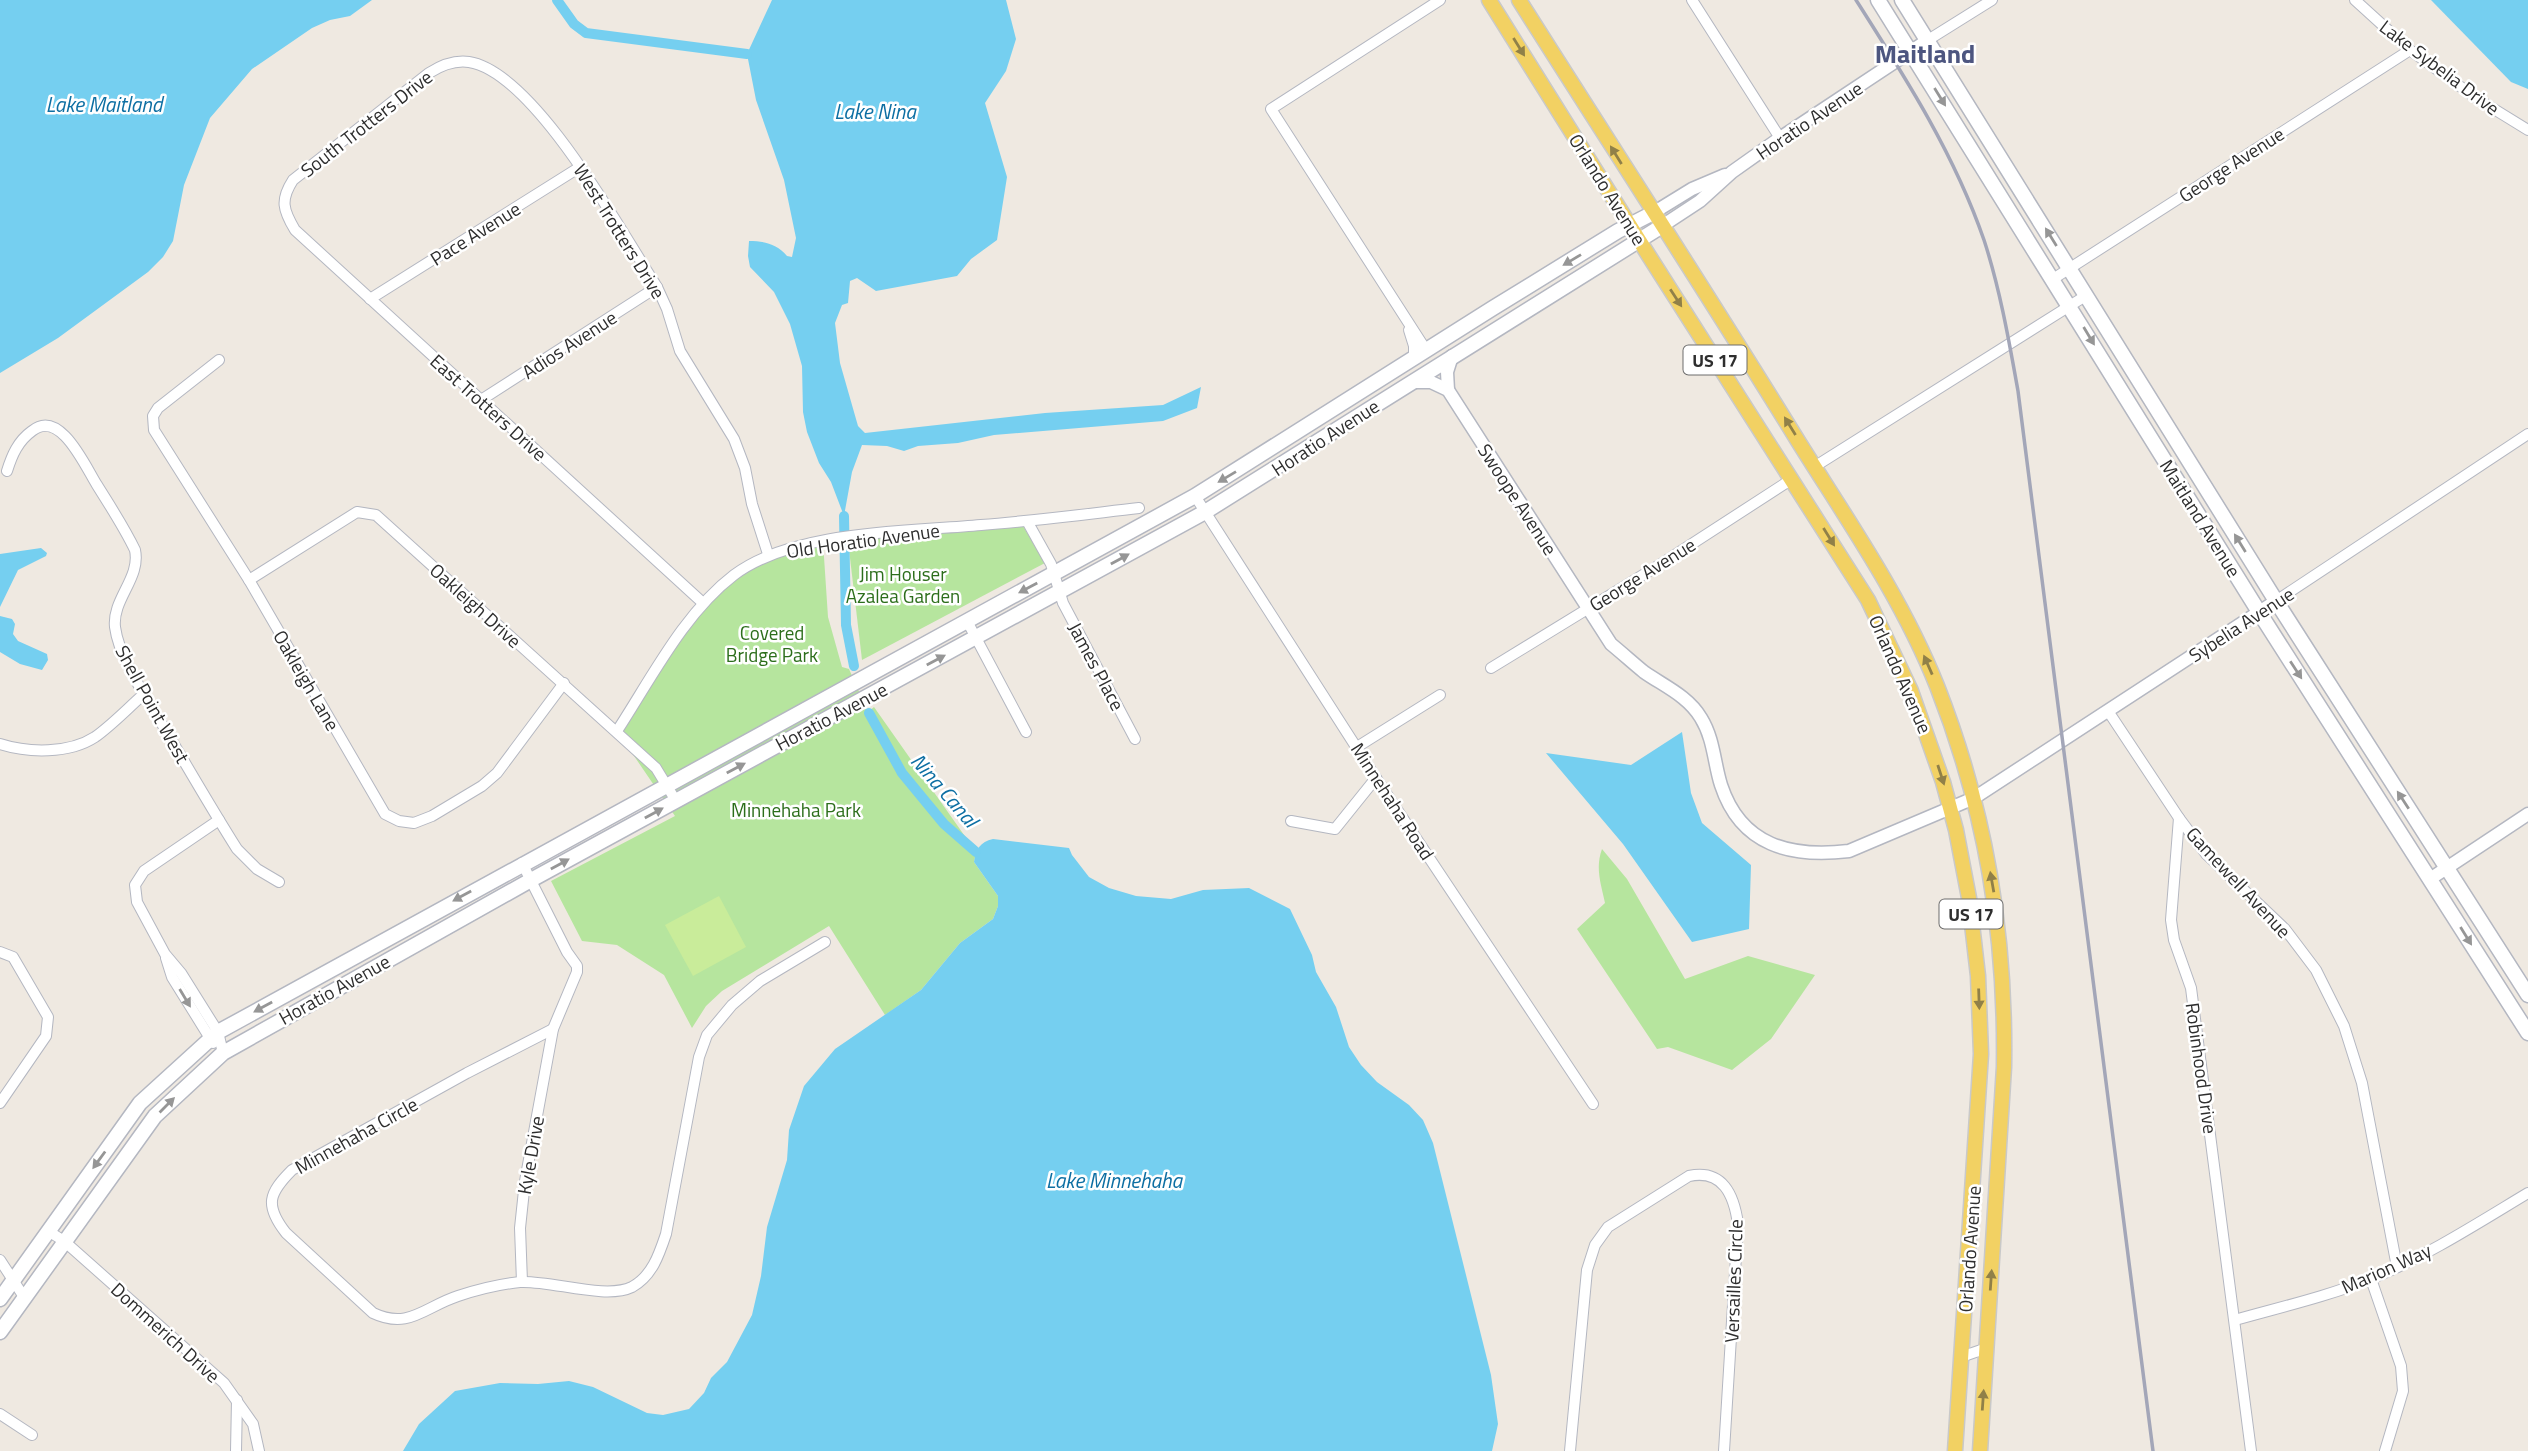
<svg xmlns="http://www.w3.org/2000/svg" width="2528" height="1451" font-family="'Titillium Web',sans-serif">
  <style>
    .green { fill: #b6e59e }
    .pitch { fill: #c9ec9a }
    .water { fill: #75cff0 }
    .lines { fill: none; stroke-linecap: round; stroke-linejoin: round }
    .canal { stroke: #75cff0; stroke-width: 10 }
    .minor-casing { stroke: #b4b7c1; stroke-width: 12 }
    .tertiary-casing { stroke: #b4b7c1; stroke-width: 15 }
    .secondary-casing { stroke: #b4b7c1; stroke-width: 17 }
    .primary-casing { stroke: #c9c9c9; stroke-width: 17 }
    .minor { stroke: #fff; stroke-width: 10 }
    .tertiary { stroke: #fff; stroke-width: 12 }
    .secondary { stroke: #fff; stroke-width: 14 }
    .primary { stroke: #f2d163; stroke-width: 14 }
    .rail { stroke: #a3a6b8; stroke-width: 3.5 }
    .oneway { fill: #908048 }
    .oneway2 { fill: #969696 }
    .labels { text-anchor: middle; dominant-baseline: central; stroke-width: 5; stroke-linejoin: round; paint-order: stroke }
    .shield { fill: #fff; stroke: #6d6d6d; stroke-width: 2 }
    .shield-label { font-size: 18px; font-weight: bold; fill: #2e2e2e }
    .street-label { font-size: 19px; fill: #2e2e2e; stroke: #fff }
    .park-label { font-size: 19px; fill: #2c6e1b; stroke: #fff }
    .water-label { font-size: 21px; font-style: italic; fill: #0d6fa3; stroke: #fff }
    .district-label { font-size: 26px; font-weight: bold; fill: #4d5680; stroke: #fff }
  </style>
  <rect width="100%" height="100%" fill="#efe9e1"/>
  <g class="green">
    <path d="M 1023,526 L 1045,563 L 862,660 L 848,541 Z"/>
    <path d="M 823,542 L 828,617 L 842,667 L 849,669 L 868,712 L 874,707 L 976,852 L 974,862 L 998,896 L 998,906 L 993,919 L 960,943 L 921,990 L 885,1015 L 829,926 L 722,991 L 706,1006 L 692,1028 L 664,975 L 617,945 L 582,941 L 551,881 L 675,816 L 617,731 L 694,614 L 753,562 Z"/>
    <path d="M 1602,849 L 1627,879 L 1685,979 L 1748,956 L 1815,975 L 1771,1039 L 1732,1070 L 1668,1047 L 1657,1049 L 1577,929 L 1605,903 C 1601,884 1595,868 1602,849 Z"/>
  </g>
  <path class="pitch" d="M 719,896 L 746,947 L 693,976 L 665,925 Z"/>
  <g class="water">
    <path d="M 0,0 L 372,0 L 350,16 L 330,20 L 312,28 L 252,69 L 210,118 L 184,185 L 173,241 L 163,257 L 148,272 L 58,338 L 0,373 Z"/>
    <path d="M 772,0 L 1006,0 L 1016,39 L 1006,71 L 985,103 L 1007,177 L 997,240 L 971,259 L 957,276 L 876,291 L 857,278 L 850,281 L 848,303 L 842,305 L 835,323 L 840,363 L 858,426 L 865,433 L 1045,413 L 1163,405 L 1201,387 L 1197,408 L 1163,421 L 994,435 L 958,443 L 918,446 L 904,451 L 887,446 L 862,445 L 852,472 L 844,516 L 831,482 L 819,463 L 807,432 L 803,412 L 802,366 L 790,324 L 774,292 L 750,267 L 748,256 L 749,241 C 764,241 777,244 787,256 L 792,257 L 796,238 L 784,180 L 756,100 L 747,54 Z"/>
    <path d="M 2431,0 L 2528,0 L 2528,89 L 2511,82 Z"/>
    <path d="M 41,548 L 47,553 L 46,556 L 18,570 L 0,607 L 0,554 Z"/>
    <path d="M 0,616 L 12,619 L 15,624 L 13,634 L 18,641 L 47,654 L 48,660 L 42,670 L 20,664 L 0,652 Z"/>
    <path d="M 1682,732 L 1691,793 L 1702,823 L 1751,865 L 1749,929 L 1692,942 L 1623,844 L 1546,753 L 1631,765 Z"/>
    <path d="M 993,839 L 1069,848 L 1072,855 L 1089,877 L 1109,888 L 1136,896 L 1171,899 L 1203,890 L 1249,888 L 1290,909 L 1312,955 L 1316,972 L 1336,1007 L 1349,1047 L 1361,1065 L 1377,1082 L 1409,1105 L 1423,1120 L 1433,1143 L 1491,1375 L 1498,1424 L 1492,1451 L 403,1451 L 419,1424 L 455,1391 L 500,1383 L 538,1384 L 569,1381 L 593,1387 L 647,1413 L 663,1415 L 689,1409 L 704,1393 L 711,1378 L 727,1362 L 752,1315 L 761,1276 L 767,1227 L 787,1160 L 789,1130 L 804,1086 L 835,1049 L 921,990 L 960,943 L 993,919 L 998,906 L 998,896 L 974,862 C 976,849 980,842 993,839 Z"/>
  </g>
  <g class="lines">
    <g class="canal">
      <path d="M 557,0 L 574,24 L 586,33 L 747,54"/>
      <path d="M 844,516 L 846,625 L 854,666"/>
      <path d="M 869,713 L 902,773 L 944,824 L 976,852"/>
    </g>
    <g class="minor-casing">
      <g id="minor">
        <path d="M 1692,0 L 1780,138"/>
        <path d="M 2355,0 L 2410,50 L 2476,98 L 2528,130"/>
        <path d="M 1928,40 L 1992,0"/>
        <path d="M 2053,279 L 2410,50"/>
        <path d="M 370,299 L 580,167"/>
        <path d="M 1409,330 L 1414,346 L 1414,358"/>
        <path d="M 1426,350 L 1271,109 L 1440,0"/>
        <path d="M 219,360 L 158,408 L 153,416 L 154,430 L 249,580 L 385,814 L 399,821 L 414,823 L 432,816 L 482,786 L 497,773 L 564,683"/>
        <path d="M 481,400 L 657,287"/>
        <path d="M 1814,467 L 2087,295"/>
        <path d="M 7,471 C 12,455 18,441 32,431 C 60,408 85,466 97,485 C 110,506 124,527 135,550 C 141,578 112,599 115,627 C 119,658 146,697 162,724 C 187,766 211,808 237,849 L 257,869 L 279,882"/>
        <path d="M 1195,496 L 1376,778 L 1593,1104"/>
        <path d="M 1027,521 L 1051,564 L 1063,603 L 1135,739"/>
        <path d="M 249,580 L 357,512 L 376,515 L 656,768 L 676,801"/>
        <path d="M 2276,601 L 2528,434"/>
        <path d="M 703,603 L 295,230 C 283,210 280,200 293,180 L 429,73 C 440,66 455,60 469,62 C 534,72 622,233 657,287 L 667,309 L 680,351 L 734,439 L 745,468 L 752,504 L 768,554"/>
        <path d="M 967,621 L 1026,732"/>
        <path d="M 1491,668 L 1664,562 L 1792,479"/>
        <path d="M 2108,711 L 2179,818 L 2206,854 L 2285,929 L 2316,970 L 2344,1026 L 2362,1083 L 2397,1267"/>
        <path d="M 617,731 C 651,679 684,613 734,575 C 794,530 907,532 981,525 C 1034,521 1087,514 1139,508"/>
        <path d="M 0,744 C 28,753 69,754 95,737 C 112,725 128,708 144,694"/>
        <path d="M 1357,747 L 1440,695"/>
        <path d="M 2179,818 L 2171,920 L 2174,940 L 2191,988 L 2251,1451"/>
        <path d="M 219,820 L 144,871 L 135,885 L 137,902 L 165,954 L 181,973 L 218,1032 L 223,1053"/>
        <path d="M 1291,821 L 1335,829 L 1376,778"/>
        <path d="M 0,952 L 13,957 L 48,1017 L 46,1036 L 0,1103"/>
        <path d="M 166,958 L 172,977 L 213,1043"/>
        <path d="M 553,1029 L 467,1073 L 292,1170 C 269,1193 264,1205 286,1233 L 373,1313 C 409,1330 424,1307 458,1296 C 476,1290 501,1284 520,1282 C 551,1280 605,1300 632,1287 C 652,1276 659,1255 666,1234 L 699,1057 L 707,1035 L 732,1005 L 760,981 L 825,942"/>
        <path d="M 48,1231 L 64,1241 L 224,1383 L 253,1424 L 259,1451"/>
        <path d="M 0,1260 L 24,1297"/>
        <path d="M 2371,1279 L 2401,1366 L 2403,1391 L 2385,1451"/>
        <path d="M 522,1282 L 520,1228 L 525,1181 L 553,1029 L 577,972 L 577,966 L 567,952 L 522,863"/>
        <path d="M 2235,1320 C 2281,1307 2329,1296 2373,1278 C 2427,1256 2478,1223 2528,1193"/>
        <path d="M 1961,1357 L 1987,1348"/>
        <path d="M 0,1414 L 32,1435"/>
        <path d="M 236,1451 L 237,1400"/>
        <path d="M 1570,1451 L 1587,1270 L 1595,1245 L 1608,1227 L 1689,1176 C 1723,1169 1734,1195 1738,1224 L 1724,1451"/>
      </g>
    </g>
    <g class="tertiary-casing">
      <g id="tertiary">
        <path d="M 1653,213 L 1692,189 L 1725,175"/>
        <path d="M 1662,226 L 1700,201 L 1732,172 L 1780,138 L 1928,40"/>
        <path d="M 1412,382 L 1431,382 L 1448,390 L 1611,644 C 1622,653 1633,663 1644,672 C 1664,686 1688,696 1701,718 C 1714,739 1714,763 1721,785 C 1741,846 1791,858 1849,851 L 1974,798 L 2276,601"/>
        <path d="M 1448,390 L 1447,372 L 1452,356"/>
        <path d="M 2430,879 L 2528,814"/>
      </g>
    </g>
    <g class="secondary-casing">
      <g id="secondary">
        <path d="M 1878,0 L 2259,612 L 2528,1033"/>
        <path d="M 1902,0 L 2276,601 L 2528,995"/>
        <path d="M 0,1299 L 140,1103 L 218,1032 L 1195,496 L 1493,308 L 1618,231 L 1653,213"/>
        <path d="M 0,1332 L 155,1116 L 223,1053 L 531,880 L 1205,512 L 1662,226"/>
      </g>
    </g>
    <g class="primary-casing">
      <g id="primary">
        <path d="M 1489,0 L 1649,256 L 1868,600 L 1911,691 L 1943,782 L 1956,830 L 1969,898 L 1978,976 L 1981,1054 L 1955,1451"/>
        <path d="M 1519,0 C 1612,147 1707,293 1798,441 C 1848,521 1902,598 1937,686 C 1986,811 2006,934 2004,1067 L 1980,1451"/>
      </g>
    </g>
    <use href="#minor" class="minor"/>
    <use href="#tertiary" class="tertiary"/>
    <use href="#secondary" class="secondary"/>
    <use href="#primary" class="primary"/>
    <path class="rail" d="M 1856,0 C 1905,77 1954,153 1984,240 C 2000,289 2009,341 2018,391 L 2153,1451"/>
  </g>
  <defs><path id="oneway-solid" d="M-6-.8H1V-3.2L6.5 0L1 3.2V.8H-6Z" transform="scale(1.75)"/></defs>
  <g class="oneway">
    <use href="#oneway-solid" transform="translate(1519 47) rotate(58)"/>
    <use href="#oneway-solid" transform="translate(1616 155) rotate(-122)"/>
    <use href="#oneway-solid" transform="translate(1676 298) rotate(57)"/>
    <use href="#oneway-solid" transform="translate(1790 426) rotate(-122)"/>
    <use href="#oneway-solid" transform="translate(1829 537) rotate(58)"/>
    <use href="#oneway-solid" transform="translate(1928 665) rotate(-114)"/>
    <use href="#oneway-solid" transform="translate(1941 775) rotate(72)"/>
    <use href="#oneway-solid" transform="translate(1992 882) rotate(-100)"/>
    <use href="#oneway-solid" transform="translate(1979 999) rotate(88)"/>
    <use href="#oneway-solid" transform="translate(1991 1280) rotate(-86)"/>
    <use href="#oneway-solid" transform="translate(1983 1400) rotate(-86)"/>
  </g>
  <g class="oneway2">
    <use href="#oneway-solid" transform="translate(1940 97) rotate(58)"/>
    <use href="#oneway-solid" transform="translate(2051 237) rotate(-122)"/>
    <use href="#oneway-solid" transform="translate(1572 260) rotate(149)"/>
    <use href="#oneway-solid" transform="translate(2089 336) rotate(59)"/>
    <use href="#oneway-solid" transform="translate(1227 477) rotate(149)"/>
    <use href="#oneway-solid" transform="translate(2240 543) rotate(-122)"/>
    <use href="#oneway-solid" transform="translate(1120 559) rotate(-29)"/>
    <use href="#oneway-solid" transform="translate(1028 588) rotate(152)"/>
    <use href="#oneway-solid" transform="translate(936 660) rotate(-28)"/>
    <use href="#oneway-solid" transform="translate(2296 670) rotate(57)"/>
    <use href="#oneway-solid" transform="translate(736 768) rotate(-28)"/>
    <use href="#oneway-solid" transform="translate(2403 800) rotate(-123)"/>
    <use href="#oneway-solid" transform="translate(654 813) rotate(-29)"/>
    <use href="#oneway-solid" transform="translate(560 864) rotate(-29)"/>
    <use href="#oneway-solid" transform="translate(462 896) rotate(151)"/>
    <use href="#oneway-solid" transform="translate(2466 936) rotate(58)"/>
    <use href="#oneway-solid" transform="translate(185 998) rotate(59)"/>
    <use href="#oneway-solid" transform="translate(263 1007) rotate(151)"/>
    <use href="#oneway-solid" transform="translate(167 1105) rotate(-45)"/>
    <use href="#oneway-solid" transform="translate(99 1160) rotate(126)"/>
  </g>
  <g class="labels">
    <g class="shield">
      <rect x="1683.5" y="345.5" width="63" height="29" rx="5"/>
      <rect x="1939.5" y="899.5" width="63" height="29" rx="5"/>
    </g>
    <g class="shield-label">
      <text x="1715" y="360">US 17</text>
      <text x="1971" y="914">US 17</text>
    </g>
    <g class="street-label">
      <text transform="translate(2440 67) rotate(37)">Lake Sybelia Drive</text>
      <text transform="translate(1809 120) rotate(-34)">Horatio Avenue</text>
      <text transform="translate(366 123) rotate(-38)">South Trotters Drive</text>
      <text transform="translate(2231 164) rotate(-33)">George Avenue</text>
      <text transform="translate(1608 189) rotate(58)">Orlando Avenue</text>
      <text transform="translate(620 231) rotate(58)">West Trotters Drive</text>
      <text transform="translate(475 233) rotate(-32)">Pace Avenue</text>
      <text transform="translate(569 344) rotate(-33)">Adios Avenue</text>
      <text transform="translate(489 407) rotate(42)">East Trotters Drive</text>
      <text transform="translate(1325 437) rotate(-33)">Horatio Avenue</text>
      <text transform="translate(1518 499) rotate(57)">Swoope Avenue</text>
      <text transform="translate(2201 518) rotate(58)">Maitland Avenue</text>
      <text transform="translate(863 540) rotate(-8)">Old Horatio Avenue</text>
      <text transform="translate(1642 574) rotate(-32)">George Avenue</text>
      <text transform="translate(476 605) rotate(42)">Oakleigh Drive</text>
      <text transform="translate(2241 624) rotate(-33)">Sybelia Avenue</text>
      <text transform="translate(1097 666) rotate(62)">James Place</text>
      <text transform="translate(1901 674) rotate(66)">Orlando Avenue</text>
      <text transform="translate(307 680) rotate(60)">Oakleigh Lane</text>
      <text transform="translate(153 704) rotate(61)">Shell Point West</text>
      <text transform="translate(831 716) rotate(-28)">Horatio Avenue</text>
      <text transform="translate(1393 801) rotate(57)">Minnehaha Road</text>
      <text transform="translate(2239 882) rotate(47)">Gamewell Avenue</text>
      <text transform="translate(334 989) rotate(-29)">Horatio Avenue</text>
      <text transform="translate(2202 1068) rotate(82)">Robinhood Drive</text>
      <text transform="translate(356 1135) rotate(-29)">Minnehaha Circle</text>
      <text transform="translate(530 1155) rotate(-80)">Kyle Drive</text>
      <text transform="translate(1969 1249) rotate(-86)">Orlando Avenue</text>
      <text transform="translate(2386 1268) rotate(-24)">Marion Way</text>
      <text transform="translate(1733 1281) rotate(-88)">Versailles Circle</text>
      <text transform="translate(166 1332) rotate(42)">Dommerich Drive</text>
    </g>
    <g class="park-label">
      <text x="903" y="573">Jim Houser<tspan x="903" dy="22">Azalea Garden</tspan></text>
      <text x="772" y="632">Covered<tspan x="772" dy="22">Bridge Park</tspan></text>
      <text x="796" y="809">Minnehaha Park</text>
    </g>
    <g class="water-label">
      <text x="104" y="104">Lake Maitland</text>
      <text x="875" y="111">Lake Nina</text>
      <text transform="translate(945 790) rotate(49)">Nina Canal</text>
      <text x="1114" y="1180">Lake Minnehaha</text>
    </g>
    <g class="district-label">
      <text x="1925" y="53">Maitland</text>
    </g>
  </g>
</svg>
